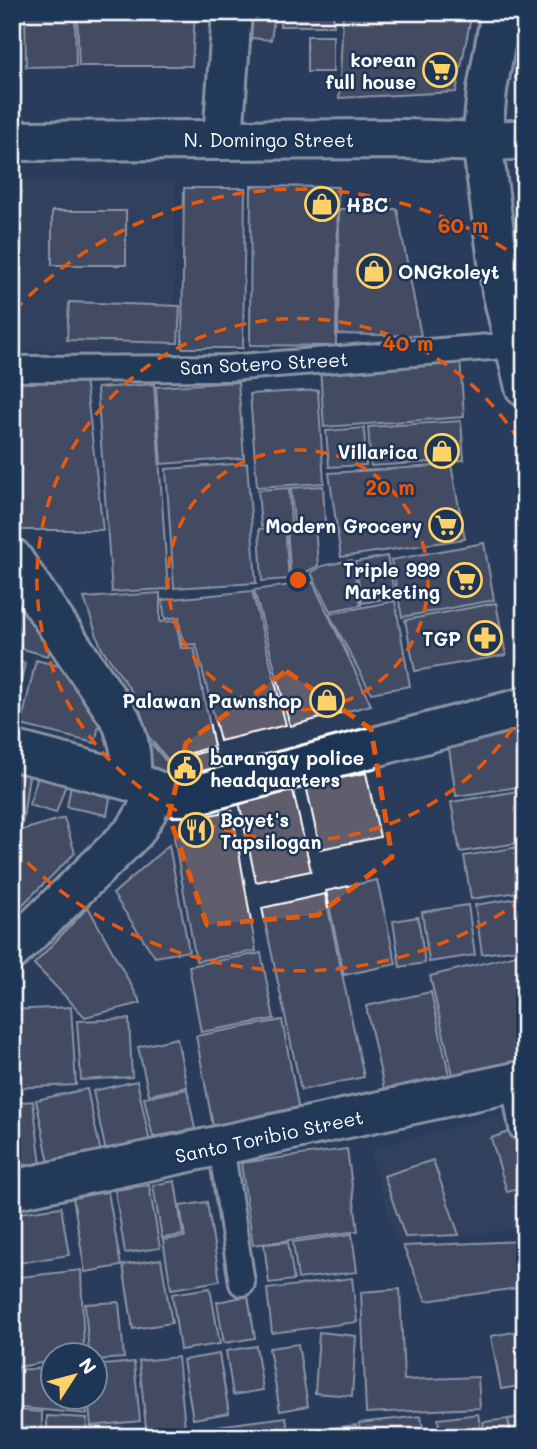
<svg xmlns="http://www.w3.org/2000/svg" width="537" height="1449" font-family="Mali,sans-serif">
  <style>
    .built { fill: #3a4760 }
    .building { fill: #605d6c; stroke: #fff; stroke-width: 2 }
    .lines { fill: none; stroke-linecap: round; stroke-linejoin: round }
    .lane-casing { stroke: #fff; stroke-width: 30 }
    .street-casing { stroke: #fff; stroke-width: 44 }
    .secondary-casing { stroke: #fff; stroke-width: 44 }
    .lane { stroke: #1d3557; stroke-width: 24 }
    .street { stroke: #1d3557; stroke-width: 38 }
    .secondary { stroke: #1d3557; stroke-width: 38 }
    .marked { fill: none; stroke: #e8590c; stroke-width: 5; stroke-dasharray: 14 9; stroke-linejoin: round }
    .ring { fill: none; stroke: #e8590c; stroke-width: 3.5; stroke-dasharray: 12 9 }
    .labels { text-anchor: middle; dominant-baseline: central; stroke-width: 5; stroke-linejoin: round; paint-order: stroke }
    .poi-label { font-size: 19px; font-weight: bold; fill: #fff; stroke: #1d3557; text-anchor: end }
    .street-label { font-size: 19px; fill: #fff; stroke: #1d3557 }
    .centre { fill: #e8590c; stroke: #1d3557; stroke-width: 3.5 }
    .ring-label { font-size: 21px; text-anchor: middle; font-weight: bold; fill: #e8590c; stroke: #1d3557; stroke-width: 5; stroke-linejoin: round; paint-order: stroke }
  </style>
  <rect width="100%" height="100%" fill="#2a3d5b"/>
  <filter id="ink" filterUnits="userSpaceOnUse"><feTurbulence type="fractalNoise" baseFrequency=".0143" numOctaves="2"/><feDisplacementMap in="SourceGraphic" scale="14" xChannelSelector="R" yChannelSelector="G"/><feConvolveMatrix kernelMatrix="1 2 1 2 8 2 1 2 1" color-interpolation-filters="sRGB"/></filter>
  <g filter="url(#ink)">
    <g class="built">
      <path d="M 17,180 L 175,182 L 174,352 L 17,350 Z"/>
      <path d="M 525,1107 L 525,1228 L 397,1243 L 370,1150 Z"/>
    </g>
    <g class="building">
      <path d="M 12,12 L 18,12 L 20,68 L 12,68 Z"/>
      <path d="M 25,12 L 75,12 L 76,66 L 26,67 Z"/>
      <path d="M 77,12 L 195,12 L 192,66 L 79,66 Z"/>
      <path d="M 235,12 L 275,12 L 271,40 L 232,36 Z"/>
      <path d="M 280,12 L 333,12 L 334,26 L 280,26 Z"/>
      <path d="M 343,12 L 472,12 L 456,92 L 339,98 Z"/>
      <path d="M 519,12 L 525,12 L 525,79 L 515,79 Z"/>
      <rect x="307" y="36" width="26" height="36"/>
      <path d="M 251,186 L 338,187 L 336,346 L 250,345 Z"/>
      <path d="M 184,188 L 245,188 L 243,348 L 182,348 Z"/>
      <path d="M 339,209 L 397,209 L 421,336 L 338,334 Z"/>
      <rect x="52" y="211" width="74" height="54"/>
      <path d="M 69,302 L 180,306 L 178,343 L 67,340 Z"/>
      <path d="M 460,358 L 464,417 L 324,427 L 320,367 Z"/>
      <path d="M 85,378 L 103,530 L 17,530 L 14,380 Z"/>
      <path d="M 238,382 L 244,458 L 161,464 L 156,387 Z"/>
      <path d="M 154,384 L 168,589 L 112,592 L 97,388 Z"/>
      <path d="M 318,390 L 324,483 L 257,487 L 250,394 Z"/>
      <path d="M 461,421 L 464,460 L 371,466 L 368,427 Z"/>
      <path d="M 364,428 L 366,465 L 329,467 L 326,431 Z"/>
      <path d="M 247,463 L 256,583 L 174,588 L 166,469 Z"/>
      <path d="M 451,465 L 465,539 L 341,557 L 329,473 Z"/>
      <path d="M 323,486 L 325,523 L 294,525 L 291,488 Z"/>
      <path d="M 289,488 L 291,524 L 261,526 L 258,490 Z"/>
      <path d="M 315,526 L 318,566 L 291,580 L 287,528 Z"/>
      <path d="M 285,527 L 289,579 L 262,581 L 259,529 Z"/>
      <path d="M 484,543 L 494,600 L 402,617 L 391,560 Z"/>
      <path d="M 387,556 L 395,597 L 362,603 L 355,562 Z"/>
      <path d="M 352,560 L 361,605 L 330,611 L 311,573 L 322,566 Z"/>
      <path d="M 313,582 L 371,705 L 290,726 L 254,590 Z"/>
      <path d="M 252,591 L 286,725 L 220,741 L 196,644 L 182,645 L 179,617 L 165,619 L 162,600 Z"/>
      <path d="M 160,593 L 160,622 L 176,621 L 181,648 L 194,648 L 214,746 L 168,760 L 138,724 L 132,692 L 101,647 L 84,598 Z"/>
      <path d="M 12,594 L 30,599 L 53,639 L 48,656 L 12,646 Z"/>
      <path d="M 395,601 L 410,686 L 371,693 L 329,614 Z"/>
      <path d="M 496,603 L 506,655 L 415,671 L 405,620 Z"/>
      <path d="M 36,660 L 75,670 L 101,716 L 95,743 L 21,725 Z"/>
      <path d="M 12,661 L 25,663 L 13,719 L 12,718 Z"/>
      <path d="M 523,724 L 525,786 L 456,796 L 447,735 Z"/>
      <path d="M 152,744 L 167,762 L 214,749 L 218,775 L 167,788 L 142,751 Z"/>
      <path d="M 12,773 L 29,775 L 22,825 L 12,824 Z"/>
      <path d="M 366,773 L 380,837 L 320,849 L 306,785 Z"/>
      <path d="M 38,776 L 66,784 L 56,813 L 29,805 Z"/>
      <path d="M 71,785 L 111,793 L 107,815 L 67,807 Z"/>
      <path d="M 292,786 L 311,871 L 256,882 L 238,797 Z"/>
      <path d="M 525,790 L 525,842 L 460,852 L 451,802 Z"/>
      <path d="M 232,811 L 256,951 L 196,961 L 174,837 L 204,816 Z"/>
      <path d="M 64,818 L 75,853 L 12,915 L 12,833 Z"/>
      <path d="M 169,845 L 189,951 L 155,957 L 113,894 Z"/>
      <path d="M 525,846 L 525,891 L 471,899 L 464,856 Z"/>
      <path d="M 377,880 L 396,964 L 344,975 L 326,891 Z"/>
      <path d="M 325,894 L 364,1077 L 301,1090 L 262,908 Z"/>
      <path d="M 525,897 L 525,948 L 482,954 L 475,905 Z"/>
      <path d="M 468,905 L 475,955 L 429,962 L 422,912 Z"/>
      <path d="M 88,907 L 141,1003 L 85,1017 L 34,964 Z"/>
      <path d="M 418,917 L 425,963 L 400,967 L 393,921 Z"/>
      <path d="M 261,953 L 274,1019 L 201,1032 L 189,966 Z"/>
      <path d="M 525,953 L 525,1062 L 454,1079 L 430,976 Z"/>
      <path d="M 431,992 L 450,1079 L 385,1093 L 366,1006 Z"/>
      <path d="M 71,1007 L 76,1085 L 12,1088 L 12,1010 Z"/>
      <path d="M 129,1019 L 132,1077 L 81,1080 L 77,1021 Z"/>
      <path d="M 282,1020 L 299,1111 L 213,1126 L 196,1036 Z"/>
      <path d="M 177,1038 L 187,1087 L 149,1095 L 138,1047 Z"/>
      <path d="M 137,1081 L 150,1142 L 106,1152 L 93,1091 Z"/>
      <path d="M 87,1089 L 101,1153 L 49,1163 L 36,1100 Z"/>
      <path d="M 187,1089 L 195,1129 L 153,1137 L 144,1098 Z"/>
      <path d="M 33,1101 L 41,1164 L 12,1166 L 12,1103 Z"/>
      <path d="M 525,1127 L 525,1187 L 507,1192 L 491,1138 Z"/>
      <path d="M 347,1149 L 358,1231 L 253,1245 L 241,1163 Z"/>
      <path d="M 433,1160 L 459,1235 L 405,1237 L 384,1176 Z"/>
      <path d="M 175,1181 L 183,1235 L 162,1238 L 153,1185 Z"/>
      <path d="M 149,1185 L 160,1248 L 125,1253 L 115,1190 Z"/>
      <path d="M 108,1192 L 121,1266 L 85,1272 L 73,1197 Z"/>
      <path d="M 207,1202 L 220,1281 L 171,1289 L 163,1240 L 185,1237 L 180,1206 Z"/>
      <path d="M 61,1207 L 69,1255 L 12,1264 L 12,1214 Z"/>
      <path d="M 352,1234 L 357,1272 L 298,1279 L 293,1242 Z"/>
      <path d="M 525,1241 L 525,1287 L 426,1301 L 403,1246 Z"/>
      <path d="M 288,1242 L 294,1280 L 269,1283 L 264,1244 Z"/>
      <path d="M 161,1259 L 172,1323 L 133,1329 L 123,1265 Z"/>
      <path d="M 81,1270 L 84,1354 L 52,1354 L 52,1361 L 12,1368 L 12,1278 Z"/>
      <path d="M 352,1278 L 357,1322 L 272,1333 L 267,1289 Z"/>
      <path d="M 210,1288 L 220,1344 L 180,1350 L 172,1294 Z"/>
      <path d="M 400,1289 L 404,1380 L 478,1377 L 480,1408 L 366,1413 L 361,1292 Z"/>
      <path d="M 248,1296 L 255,1338 L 224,1343 L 217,1302 Z"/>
      <path d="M 119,1302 L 124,1358 L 94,1360 L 94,1354 L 89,1354 L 85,1304 Z"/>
      <path d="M 525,1330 L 525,1385 L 501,1389 L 491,1336 Z"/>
      <path d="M 319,1332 L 356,1336 L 352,1396 L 315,1393 Z"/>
      <path d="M 298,1344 L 308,1406 L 280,1411 L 269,1348 Z"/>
      <path d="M 256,1346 L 263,1390 L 233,1395 L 226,1351 Z"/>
      <path d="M 219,1354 L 229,1413 L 193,1419 L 183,1360 Z"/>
      <path d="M 178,1357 L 186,1437 L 147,1437 L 139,1361 Z"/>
      <path d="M 134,1362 L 140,1421 L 91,1426 L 88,1396 L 94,1396 L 94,1366 Z"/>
      <path d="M 52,1368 L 52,1396 L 85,1396 L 87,1414 L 12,1407 L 12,1370 Z"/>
      <path d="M 12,1410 L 42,1412 L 42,1437 L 12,1437 Z"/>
      <path d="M 478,1414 L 482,1437 L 440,1437 L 438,1419 Z"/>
      <path d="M 47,1416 L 87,1418 L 86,1437 L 47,1437 Z"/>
      <path d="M 421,1416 L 424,1437 L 361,1437 L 359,1423 Z"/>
      <path d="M 525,1416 L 525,1437 L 512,1437 L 508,1419 Z"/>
      <path d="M 286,1417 L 289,1437 L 210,1437 L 209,1427 Z"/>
      <path d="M 508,1419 L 511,1437 L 485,1437 L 483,1422 Z"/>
      <path d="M 356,1425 L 358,1437 L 295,1437 L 295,1433 Z"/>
      <path d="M 139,1431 L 139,1437 L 92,1437 L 92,1436 Z"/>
    </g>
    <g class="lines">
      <g class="lane-casing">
        <g id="lane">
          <path d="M 12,369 L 228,368 L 515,345"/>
          <path d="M 514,1083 L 522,1128"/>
          <path d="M 221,1146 L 242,1283"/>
        </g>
      </g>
      <g class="street-casing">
        <g id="street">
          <path d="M 223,139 L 232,12"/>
          <path d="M 482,142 L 487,90 L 501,12"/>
          <path d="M 12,558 L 121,720 C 130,741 133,759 130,781"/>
          <path d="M 12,750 L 130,781 L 171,796 L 190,796 L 525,707"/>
          <path d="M 12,950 L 135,831 L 147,811 L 152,789"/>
          <path d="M 12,1190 L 525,1080"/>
        </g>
      </g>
      <g class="secondary-casing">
        <g id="secondary">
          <path d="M 12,141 L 404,139 L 482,142 L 525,139"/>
          <path d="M 482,142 L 502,291 L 525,387"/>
        </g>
      </g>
      <use href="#lane" class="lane"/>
      <use href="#street" class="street"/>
      <use href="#secondary" class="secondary"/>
    </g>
  </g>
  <path d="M0 0H537V1449H0ZM 286,671 L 371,729 L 392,857 L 318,915 L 207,925 L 169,816 L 186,743 Z" fill="#2a3d5b" fill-opacity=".55" fill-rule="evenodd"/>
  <path class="marked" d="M 286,671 L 371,729 L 392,857 L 318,915 L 207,925 L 169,816 L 186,743 Z"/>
  <g class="ring">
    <circle cx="298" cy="580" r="130"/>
    <path d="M524 710A261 261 0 1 1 524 449"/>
    <path d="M522 900A391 391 0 0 1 14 849M14 311A391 391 0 0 1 522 260"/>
  </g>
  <defs>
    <g id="supermarket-ring" transform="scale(1.75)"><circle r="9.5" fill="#1d3557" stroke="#ffd166" stroke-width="1.5"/><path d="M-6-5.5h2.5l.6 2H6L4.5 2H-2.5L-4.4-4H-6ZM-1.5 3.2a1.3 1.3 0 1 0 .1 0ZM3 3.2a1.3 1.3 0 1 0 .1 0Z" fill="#ffd166"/></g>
    <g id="shop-ring" transform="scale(1.75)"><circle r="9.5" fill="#1d3557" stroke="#ffd166" stroke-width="1.5"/><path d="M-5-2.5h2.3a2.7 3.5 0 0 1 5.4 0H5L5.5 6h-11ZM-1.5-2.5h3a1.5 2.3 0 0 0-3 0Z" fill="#ffd166"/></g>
    <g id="pharmacy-ring" transform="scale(1.75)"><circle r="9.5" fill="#1d3557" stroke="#ffd166" stroke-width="1.5"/><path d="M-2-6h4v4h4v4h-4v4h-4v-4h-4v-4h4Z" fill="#ffd166"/></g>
    <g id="civic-ring" transform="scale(1.75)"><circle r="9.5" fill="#1d3557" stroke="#ffd166" stroke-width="1.5"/><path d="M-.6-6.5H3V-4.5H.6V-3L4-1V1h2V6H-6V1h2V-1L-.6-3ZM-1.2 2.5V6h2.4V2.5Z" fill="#ffd166"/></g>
    <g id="restaurant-ring" transform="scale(1.75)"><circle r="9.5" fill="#1d3557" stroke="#ffd166" stroke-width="1.5"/><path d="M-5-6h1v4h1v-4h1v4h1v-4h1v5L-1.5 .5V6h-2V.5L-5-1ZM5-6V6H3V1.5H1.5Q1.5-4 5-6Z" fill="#ffd166"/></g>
  </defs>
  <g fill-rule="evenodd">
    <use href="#supermarket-ring" x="440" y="70"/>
    <use href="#shop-ring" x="322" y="204"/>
    <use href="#shop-ring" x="374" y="271"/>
    <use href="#shop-ring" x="442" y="451"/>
    <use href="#supermarket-ring" x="446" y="525"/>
    <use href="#supermarket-ring" x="465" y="580"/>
    <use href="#pharmacy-ring" x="485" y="638"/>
    <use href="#shop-ring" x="327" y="700"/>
    <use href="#civic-ring" x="185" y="768"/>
    <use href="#restaurant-ring" x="196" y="830"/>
  </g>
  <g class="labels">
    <g class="poi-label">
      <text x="416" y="59">korean<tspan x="416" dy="22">full house</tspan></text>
      <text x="346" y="204" text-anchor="start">HBC</text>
      <text x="398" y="271" text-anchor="start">ONGkoleyt</text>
      <text x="418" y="451">Villarica</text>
      <text x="422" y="525">Modern Grocery</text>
      <text x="440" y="569">Triple 999<tspan x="440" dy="22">Marketing</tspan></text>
      <text x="461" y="638">TGP</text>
      <text x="302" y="700">Palawan Pawnshop</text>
      <text x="210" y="757" text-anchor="start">barangay police<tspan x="210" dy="22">headquarters</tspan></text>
      <text x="220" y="819" text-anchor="start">Boyet's<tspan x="220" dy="22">Tapsilogan</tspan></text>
    </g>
    <g class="street-label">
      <text x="269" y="139">N. Domingo Street</text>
      <text transform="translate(264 363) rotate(-3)">San Sotero Street</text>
      <text transform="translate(269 1136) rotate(-12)">Santo Toribio Street</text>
    </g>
  </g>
  <circle cx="298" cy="580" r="10" class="centre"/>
  <g class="ring-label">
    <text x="463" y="233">60 m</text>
    <text x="408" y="351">40 m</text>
    <text x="390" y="495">20 m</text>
  </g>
  <rect width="537" height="1449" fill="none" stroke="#1d3557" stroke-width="42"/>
  <rect x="21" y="21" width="495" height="1407" fill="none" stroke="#fff" stroke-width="2.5" filter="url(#ink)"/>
  <g transform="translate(74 1376) rotate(54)"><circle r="33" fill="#1d3557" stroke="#77869a" stroke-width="2"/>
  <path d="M0-5L12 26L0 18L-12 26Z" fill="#ffd166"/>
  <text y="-10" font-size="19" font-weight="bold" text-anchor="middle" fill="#ffffff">N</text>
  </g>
</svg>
